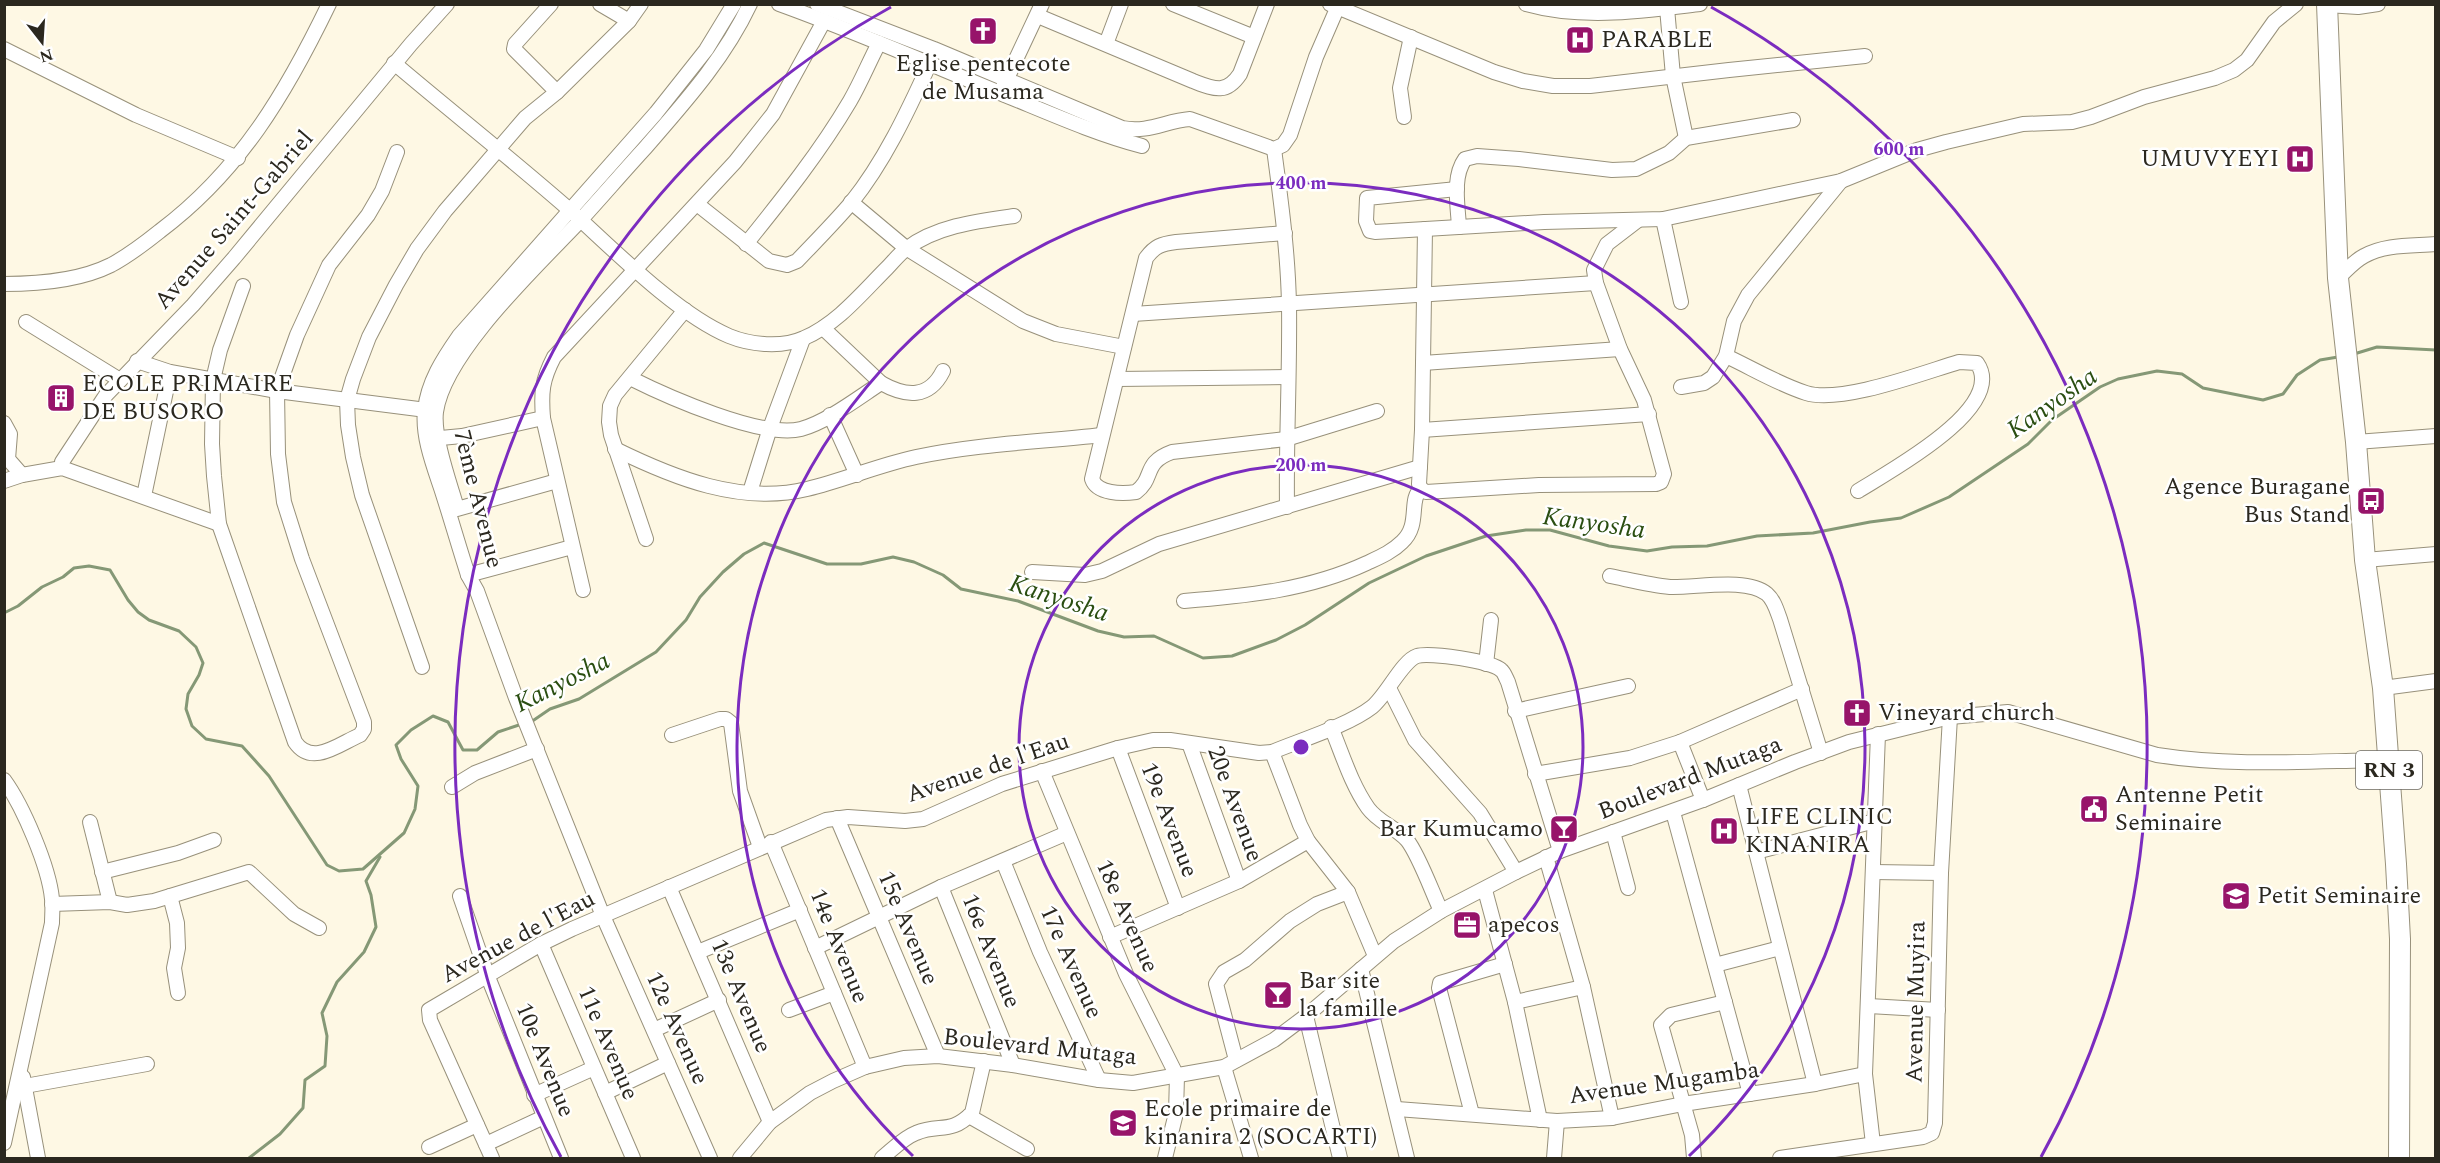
<svg xmlns="http://www.w3.org/2000/svg" width="2440" height="1163" font-family="Spectral,serif">
  <style>
    .lines { fill: none; stroke-linecap: round; stroke-linejoin: round }
    .stream { stroke: #859876; stroke-width: 3 }
    .minor-casing { stroke: #98917b; stroke-width: 16 }
    .highway-casing { stroke: #98917b; stroke-width: 22 }
    .minor { stroke: #fff; stroke-width: 14 }
    .highway { stroke: #fff; stroke-width: 20 }
    .ring { fill: none; stroke: #7b2cbf; stroke-width: 3 }
    .labels { text-anchor: middle; dominant-baseline: central; stroke-width: 5; stroke-linejoin: round; paint-order: stroke }
    .shield { fill: #fff; stroke: #6b6862; stroke-width: 1.5 }
    .shield-label { font-size: 22px; font-weight: bold; fill: #2b281f }
    .poi-label { font-size: 24px; fill: #2b281f; stroke: #fff; text-anchor: start }
    .street-label { font-size: 24px; fill: #2b281f; stroke: #fff }
    .water-label { font-size: 26px; font-style: italic; fill: #2a4e11; stroke: #fff }
    .centre { fill: #7b2cbf; stroke: #fff; stroke-width: 3 }
    .ring-label { font-size: 18px; text-anchor: middle; font-weight: bold; fill: #7b2cbf; stroke: #fff; stroke-width: 5; stroke-linejoin: round; paint-order: stroke }
  </style>
  <rect width="100%" height="100%" fill="#fef8e4"/>
  <g class="lines">
    <g class="stream">
      <path d="M 2354,354 L 2377,347 L 2436,350"/>
      <path d="M 4,613 L 18,606 L 42,587 L 63,577 L 74,568 L 89,566 L 110,570 L 128,600 L 138,612 L 149,620 L 179,631 L 196,647 L 203,663 L 199,675 L 188,694 L 186,709 L 192,726 L 206,739 L 242,746 L 269,776 L 327,865 L 339,871 L 363,869 L 404,833 L 415,809 L 418,786 L 401,759 L 396,745 L 411,730 L 433,716 L 448,722 L 463,750 L 477,750 L 498,732 L 522,724"/>
      <path d="M 531,722 L 550,709 L 579,699 L 656,652 L 686,620 L 700,597 L 723,572 L 744,554 L 764,543 L 827,564 L 861,564 L 893,557 L 914,562 L 943,575 L 961,589 L 1018,601 L 1098,631 L 1124,637 L 1154,636 L 1203,658 L 1232,656 L 1276,640 L 1305,625 L 1369,583 L 1426,556 L 1486,536 L 1526,530 L 1550,530 L 1609,546 L 1647,551 L 1672,547 L 1707,546 L 1757,536 L 1813,533 L 1870,522 L 1901,518 L 1949,497 L 2028,444 L 2052,420 L 2100,387 L 2118,379 L 2157,371 L 2182,374 L 2203,388 L 2263,400 L 2283,394 L 2297,375 L 2320,360 L 2338,357"/>
      <path d="M 249,1158 L 280,1134 L 303,1108 L 305,1080 L 325,1066 L 327,1036 L 322,1013 L 337,982 L 364,952 L 376,927 L 371,895 L 366,881 L 380,857"/>
    </g>
    <g class="minor-casing">
      <g id="minor">
        <path d="M 551,4 L 515,44 L 514,49 L 557,92"/>
        <path d="M 600,4 L 629,21"/>
        <path d="M 779,4 C 854,31 927,63 1000,93 C 1047,112 1093,133 1142,146"/>
        <path d="M 817,4 L 934,49 L 1122,128 C 1149,133 1165,121 1190,119 L 1274,149 L 1283,145 L 1290,135 L 1316,57 L 1339,4"/>
        <path d="M 1173,4 L 1254,37"/>
        <path d="M 1330,4 L 1494,72 L 1523,81 L 1553,86 L 1590,86 L 1729,70 L 1865,56"/>
        <path d="M 1526,4 C 1583,20 1642,11 1700,4"/>
        <path d="M 2327,5 L 2358,7 L 2378,4"/>
        <path d="M 1667,8 L 1673,76 L 1686,138"/>
        <path d="M 1038,16 L 1193,81 C 1214,89 1226,95 1240,74 L 1267,4"/>
        <path d="M 1106,44 L 1121,4"/>
        <path d="M 4,49 L 136,115 L 238,158"/>
        <path d="M 394,63 C 453,113 514,161 572,212 C 615,251 677,314 729,336 C 751,345 782,348 804,338 C 837,324 862,293 887,268 C 893,262 899,254 906,249 C 936,226 978,221 1014,216"/>
        <path d="M 1003,87 L 1042,4"/>
        <path d="M 1404,117 L 1400,88 L 1411,37"/>
        <path d="M 1274,149 C 1281,201 1288,253 1289,305 C 1290,372 1286,439 1287,507"/>
        <path d="M 1457,189 L 1367,198 L 1366,221 L 1370,231 L 1375,232 L 1544,222 L 1663,219 L 1841,181 L 1917,150 L 1946,142 L 2023,124 L 2072,122 L 2091,117 L 2144,97 L 2215,78 L 2234,70 L 2247,60 L 2274,22 L 2296,4"/>
        <path d="M 851,202 L 906,248 L 1023,321 L 1056,334 L 1124,347"/>
        <path d="M 697,204 L 769,261 L 787,265 L 797,261 C 815,242 834,223 851,203 C 884,162 907,113 929,65"/>
        <path d="M 1663,219 L 1681,302"/>
        <path d="M 1459,227 C 1458,206 1452,177 1465,159 L 1477,156 L 1519,159 L 1612,170 L 1636,169 L 1669,153 L 1686,138 L 1793,120"/>
        <path d="M 1425,229 L 1422,430 L 1419,484 L 1421,489 L 1426,492 L 1539,485 L 1656,484 L 1661,482 L 1664,474 L 1644,400 L 1620,349 L 1596,283 L 1594,270 L 1607,244 L 1637,221"/>
        <path d="M 1285,233 L 1176,242 C 1161,244 1155,246 1146,258 L 1092,479 C 1097,494 1122,494 1136,492 C 1155,478 1142,463 1172,452 L 1286,439 L 1377,411"/>
        <path d="M 746,244 C 783,198 820,152 850,101 C 861,82 869,62 879,43"/>
        <path d="M 2338,278 C 2346,271 2354,261 2364,256 C 2385,244 2412,246 2436,244"/>
        <path d="M 4,284 C 38,284 81,280 111,265 C 128,256 145,243 160,231 C 240,171 286,93 329,4"/>
        <path d="M 243,286 L 220,350 L 213,380 L 212,444 L 214,476 L 219,524 L 295,742 C 312,767 339,744 360,735 L 364,729 L 364,722 L 302,559 L 284,502 L 278,454 L 277,391 L 297,335 L 329,265 L 368,215 L 382,191 L 397,152"/>
        <path d="M 1133,314 L 1596,283"/>
        <path d="M 26,322 L 120,380"/>
        <path d="M 823,328 L 881,383"/>
        <path d="M 1726,356 C 1752,368 1778,384 1806,393 C 1841,404 1922,373 1959,362 L 1977,363 C 2008,408 1888,472 1858,491"/>
        <path d="M 137,361 L 170,372 L 277,391 L 434,411"/>
        <path d="M 1423,363 L 1620,349"/>
        <path d="M 630,378 C 666,396 762,439 801,429 C 827,422 858,398 881,383 C 906,397 929,399 943,371"/>
        <path d="M 1117,379 L 1288,377"/>
        <path d="M 1681,387 L 1704,383 L 1713,377 L 1726,356 L 1734,321 L 1748,295 L 1841,181"/>
        <path d="M 830,415 L 857,475"/>
        <path d="M 4,423 L 10,434 L 8,459 L 22,475"/>
        <path d="M 1422,430 L 1649,414"/>
        <path d="M 430,439 L 462,436 L 543,418"/>
        <path d="M 2356,442 L 2436,436"/>
        <path d="M 615,449 C 674,478 741,505 807,489 C 844,480 879,465 916,457 C 977,444 1040,442 1102,435"/>
        <path d="M 62,468 L 62,462 L 106,395 L 193,305 L 234,258 L 411,44 L 447,4"/>
        <path d="M 4,481 L 22,475 L 62,468 L 219,524"/>
        <path d="M 750,492 L 770,428 L 803,339"/>
        <path d="M 144,496 L 170,372"/>
        <path d="M 456,505 C 449,481 433,436 436,412 C 444,354 535,268 576,225 C 600,199 622,173 646,147 C 685,102 724,59 750,4"/>
        <path d="M 457,509 L 557,481"/>
        <path d="M 646,539 L 611,435 L 609,422 L 610,406 L 615,395 L 685,310"/>
        <path d="M 2365,560 L 2436,554"/>
        <path d="M 1032,572 L 1085,575 L 1102,571 L 1159,544 L 1420,467"/>
        <path d="M 468,575 L 572,547"/>
        <path d="M 1610,576 C 1630,580 1650,585 1670,587 C 1696,588 1747,577 1767,594 C 1774,600 1777,611 1780,619 L 1821,753"/>
        <path d="M 583,590 L 543,418 C 541,392 542,380 554,357 L 735,162 L 773,114 L 824,21"/>
        <path d="M 1184,601 C 1247,596 1309,590 1367,563 C 1380,557 1392,552 1402,542 C 1421,525 1408,499 1421,489"/>
        <path d="M 1486,664 L 1491,620"/>
        <path d="M 422,667 L 362,495 L 353,457 L 348,425 L 347,400 L 353,379 L 369,337 L 396,285 L 417,249 L 445,211 L 525,118 L 557,92 L 629,21 L 641,4"/>
        <path d="M 2383,688 L 2436,681"/>
        <path d="M 1390,690 L 1415,740 L 1480,813 L 1516,872"/>
        <path d="M 1515,711 L 1628,686"/>
        <path d="M 1331,727 C 1342,753 1351,784 1368,808 C 1378,822 1395,827 1407,840 C 1419,855 1432,892 1441,911"/>
        <path d="M 672,735 L 720,719 L 726,719 L 731,723 L 740,791 L 760,847"/>
        <path d="M 1680,742 L 1703,800"/>
        <path d="M 1189,743 L 1239,881"/>
        <path d="M 1118,748 L 1178,908"/>
        <path d="M 1272,752 L 1300,825 L 1308,841 L 1348,892 L 1375,956"/>
        <path d="M 1042,771 L 1126,974 L 1177,1076 L 1176,1113 L 1165,1158"/>
        <path d="M 1535,774 L 1630,758 L 1680,742 L 1802,689"/>
        <path d="M 4,780 C 23,806 49,867 52,899 C 53,907 52,915 52,923 L 4,1143"/>
        <path d="M 1739,785 L 1815,1084"/>
        <path d="M 452,787 L 475,773 L 537,749"/>
        <path d="M 1673,812 L 1750,1094"/>
        <path d="M 837,818 L 938,1056"/>
        <path d="M 90,822 L 110,902"/>
        <path d="M 1613,832 L 1628,888"/>
        <path d="M 771,842 L 865,1067"/>
        <path d="M 1756,852 L 1875,821"/>
        <path d="M 1546,857 L 1583,987 L 1612,1118"/>
        <path d="M 1003,861 L 1040,952 L 1099,1080"/>
        <path d="M 102,872 L 178,853 L 214,840"/>
        <path d="M 1873,872 L 1941,873"/>
        <path d="M 669,887 L 770,1122"/>
        <path d="M 941,887 L 1013,1065"/>
        <path d="M 1485,890 L 1515,1002 L 1540,1120"/>
        <path d="M 170,896 L 177,923 L 178,948 L 174,968 L 178,993"/>
        <path d="M 460,896 L 488,977 L 561,1158"/>
        <path d="M 52,904 L 110,902 L 127,905 L 154,901 L 249,872 L 294,914 L 319,928"/>
        <path d="M 1110,937 L 1239,881 L 1308,841"/>
        <path d="M 541,944 L 633,1158"/>
        <path d="M 815,948 L 941,887 L 1067,833"/>
        <path d="M 698,952 L 800,910"/>
        <path d="M 1715,965 L 1780,948"/>
        <path d="M 1361,969 L 1407,1158"/>
        <path d="M 1515,1002 L 1583,987"/>
        <path d="M 1869,1006 L 1938,1010"/>
        <path d="M 789,1010 L 834,993"/>
        <path d="M 1306,1016 L 1340,1158"/>
        <path d="M 654,1030 L 719,1000"/>
        <path d="M 1236,1060 L 1216,984 L 1224,972 L 1245,960 L 1290,921 L 1317,904 L 1348,892"/>
        <path d="M 1224,1067 L 1251,1158"/>
        <path d="M 23,1077 L 38,1158"/>
        <path d="M 25,1086 L 147,1064"/>
        <path d="M 605,1093 L 668,1063"/>
        <path d="M 534,1095 L 594,1068"/>
        <path d="M 1397,1109 L 1557,1121 L 1612,1118 L 1683,1104 L 1815,1084 L 1865,1074"/>
        <path d="M 1472,1114 L 1439,988 L 1440,983 L 1505,964"/>
        <path d="M 969,1116 L 1027,1149"/>
        <path d="M 486,1144 L 544,1117"/>
        <path d="M 1873,1144 L 1865,1074 L 1878,734"/>
        <path d="M 429,1147 L 477,1125"/>
        <path d="M 492,1158 L 430,1020 L 429,1010 L 541,944 L 572,929 L 826,820 L 848,817 L 905,821 L 923,819 L 1002,784 L 1118,748 L 1153,740 L 1170,740 L 1259,753 L 1272,752 C 1301,740 1349,725 1372,707 C 1387,695 1402,661 1417,656 C 1429,652 1492,661 1501,670 C 1504,672 1506,678 1508,682 L 1560,851"/>
        <path d="M 710,1158 L 603,916 L 516,698 L 477,591 L 468,575 C 459,547 451,519 442,491 C 434,467 422,437 425,410 C 428,382 443,359 459,336 L 656,113 L 706,50 L 734,4"/>
        <path d="M 740,1158 L 770,1122 L 810,1093 L 833,1081 L 865,1067 L 904,1058 L 938,1056 L 1013,1065 L 1099,1080 L 1133,1083 L 1224,1067 L 1274,1040 L 1306,1016 L 1394,941 L 1441,911 L 1516,872 L 1560,851 L 1703,800 L 1795,762 L 1849,742 L 1950,717 L 2008,712 L 2157,755 C 2233,767 2311,761 2388,760"/>
        <path d="M 882,1158 C 892,1150 903,1138 916,1133 C 940,1123 950,1135 972,1113 L 984,1061"/>
        <path d="M 1554,1158 L 1557,1121"/>
        <path d="M 1694,1158 L 1692,1135 L 1661,1025 L 1671,1015 L 1725,1002"/>
        <path d="M 1780,1158 L 1923,1137 L 1932,1133 L 1935,1123 L 1941,873 L 1950,717"/>
      </g>
    </g>
    <g class="highway-casing">
      <path id="highway" d="M 2327,4 L 2338,278 L 2356,442 L 2365,560 L 2383,688 L 2396,864 L 2400,939 L 2399,1158"/>
    </g>
    <use href="#minor" class="minor"/>
    <use href="#highway" class="highway"/>
  </g>
  <g class="ring">
    <circle cx="1301" cy="747" r="282"/>
    <path d="M913 1156A564 564 0 1 1 1689 1156"/>
    <path d="M561 1157A846 846 0 0 1 891 7M1711 7A846 846 0 0 1 2041 1157"/>
  </g>
  <defs>
    <g id="church-square" transform="scale(1.5)"><rect x="-9" y="-9" width="18" height="18" rx="4" fill="#97146a" stroke="#fff"/><path d="M-1.2-6h2.4v3.5h3.3v2.4h-3.3V6h-2.4V-.1h-3.3v-2.4h3.3Z" fill="#fff"/></g>
    <g id="hospital-square" transform="scale(1.5)"><rect x="-9" y="-9" width="18" height="18" rx="4" fill="#97146a" stroke="#fff"/><path d="M-5-5h3v3.5h4V-5h3V5h-3V1.5h-4V5h-3Z" fill="#fff"/></g>
    <g id="building-square" transform="scale(1.5)"><rect x="-9" y="-9" width="18" height="18" rx="4" fill="#97146a" stroke="#fff"/><path d="M-4-6H4V6H1V3H-1V6H-4ZM-2.5-4.3h1.7v1.8h-1.7ZM.8-4.3h1.7v1.8H.8ZM-2.5-1h1.7V.8h-1.7ZM.8-1h1.7V.8H.8Z" fill="#fff"/></g>
    <g id="bus-square" transform="scale(1.5)"><rect x="-9" y="-9" width="18" height="18" rx="4" fill="#97146a" stroke="#fff"/><path d="M-5-6H5V4H4V6H2V4H-2V6H-4V4H-5ZM-3.5-4V0h7V-4ZM-3.5 1.2v1.5H-2V1.2ZM2 1.2v1.5H3.5V1.2Z" fill="#fff"/></g>
    <g id="civic-square" transform="scale(1.5)"><rect x="-9" y="-9" width="18" height="18" rx="4" fill="#97146a" stroke="#fff"/><path d="M-.6-6.5H3V-4.5H.6V-3L4-1V1h2V6H-6V1h2V-1L-.6-3ZM-1.2 2.5V6h2.4V2.5Z" fill="#fff"/></g>
    <g id="bar-square" transform="scale(1.5)"><rect x="-9" y="-9" width="18" height="18" rx="4" fill="#97146a" stroke="#fff"/><path d="M-6-5H6L.8 .8V4.5H3.5V6h-7V4.5H-.8V.8Z" fill="#fff"/></g>
    <g id="school-square" transform="scale(1.5)"><rect x="-9" y="-9" width="18" height="18" rx="4" fill="#97146a" stroke="#fff"/><path d="M0-5L7-2L0 1L-7-2ZM-4 1L0 2.5L4 1V4Q0 6-4 4Z" fill="#fff"/></g>
    <g id="office-square" transform="scale(1.5)"><rect x="-9" y="-9" width="18" height="18" rx="4" fill="#97146a" stroke="#fff"/><path d="M-6-3h4V-5.5h4V-3h4V5H-6ZM-1-4.5V-3h2v-1.5ZM-6 0V1H6V0Z" fill="#fff"/></g>
  </defs>
  <g fill-rule="evenodd">
    <use href="#church-square" x="983" y="31"/>
    <use href="#hospital-square" x="1580" y="40"/>
    <use href="#hospital-square" x="2300" y="159"/>
    <use href="#building-square" x="61" y="398"/>
    <use href="#bus-square" x="2371" y="501"/>
    <use href="#church-square" x="1857" y="713"/>
    <use href="#civic-square" x="2094" y="809"/>
    <use href="#bar-square" x="1564" y="829"/>
    <use href="#hospital-square" x="1724" y="831"/>
    <use href="#school-square" x="2236" y="896"/>
    <use href="#office-square" x="1467" y="925"/>
    <use href="#bar-square" x="1278" y="995"/>
    <use href="#school-square" x="1123" y="1123"/>
  </g>
  <g class="labels">
    <rect class="shield" x="2356" y="751" width="66" height="38" rx="4.5"/>
    <g class="shield-label">
      <text x="2389" y="770">RN 3</text>
    </g>
    <g class="poi-label">
      <text x="1601" y="40">PARABLE</text>
      <text x="983" y="64" text-anchor="middle">Eglise pentecote<tspan x="983" dy="28">de Musama</tspan></text>
      <text x="2279" y="159" text-anchor="end">UMUVYEYI</text>
      <text x="82" y="384">ECOLE PRIMAIRE<tspan x="82" dy="28">DE BUSORO</tspan></text>
      <text x="2350" y="487" text-anchor="end">Agence Buragane<tspan x="2350" dy="28">Bus Stand</tspan></text>
      <text x="1878" y="713">Vineyard church</text>
      <text x="2115" y="795">Antenne Petit<tspan x="2115" dy="28">Seminaire</tspan></text>
      <text x="1745" y="817">LIFE CLINIC<tspan x="1745" dy="28">KINANIRA</tspan></text>
      <text x="1543" y="829" text-anchor="end">Bar Kumucamo</text>
      <text x="2257" y="896">Petit Seminaire</text>
      <text x="1488" y="925">apecos</text>
      <text x="1299" y="981">Bar site<tspan x="1299" dy="28">la famille</tspan></text>
      <text x="1144" y="1109">Ecole primaire de<tspan x="1144" dy="28">kinanira 2 (SOCARTI)</tspan></text>
    </g>
    <g class="street-label">
      <text transform="translate(234 220) rotate(-49)">Avenue Saint-Gabriel</text>
      <text transform="translate(478 499) rotate(76)">7ème Avenue</text>
      <text transform="translate(988 768) rotate(-19)">Avenue de l'Eau</text>
      <text transform="translate(1690 778) rotate(-21)">Boulevard Mutaga</text>
      <text transform="translate(1235 804) rotate(70)">20e Avenue</text>
      <text transform="translate(1169 820) rotate(69)">19e Avenue</text>
      <text transform="translate(1127 916) rotate(66)">18e Avenue</text>
      <text transform="translate(908 928) rotate(67)">15e Avenue</text>
      <text transform="translate(518 937) rotate(-28)">Avenue de l'Eau</text>
      <text transform="translate(839 946) rotate(68)">14e Avenue</text>
      <text transform="translate(991 951) rotate(68)">16e Avenue</text>
      <text transform="translate(1071 962) rotate(66)">17e Avenue</text>
      <text transform="translate(741 996) rotate(67)">13e Avenue</text>
      <text transform="translate(1916 1002) rotate(-89)">Avenue Muyira</text>
      <text transform="translate(677 1028) rotate(66)">12e Avenue</text>
      <text transform="translate(608 1043) rotate(67)">11e Avenue</text>
      <text transform="translate(1040 1047) rotate(6)">Boulevard Mutaga</text>
      <text transform="translate(545 1060) rotate(68)">10e Avenue</text>
      <text transform="translate(1664 1083) rotate(-8)">Avenue Mugamba</text>
    </g>
    <g class="water-label">
      <text transform="translate(2052 403) rotate(-35)">Kanyosha</text>
      <text transform="translate(1594 523) rotate(8)">Kanyosha</text>
      <text transform="translate(1059 598) rotate(18)">Kanyosha</text>
      <text transform="translate(562 682) rotate(-27)">Kanyosha</text>
    </g>
  </g>
  <circle cx="1301" cy="747" r="9" class="centre"/>
  <g class="ring-label">
    <text x="1899" y="155">600 m</text>
    <text x="1301" y="189">400 m</text>
    <text x="1301" y="471">200 m</text>
  </g>
  <rect width="2440" height="1163" fill="none" stroke="#2b281f" stroke-width="12"/>
  <g transform="translate(42 42) rotate(163)" stroke="#ffffff" stroke-width="4.5" paint-order="stroke">
  <path d="M0-4.5L10 22L0 15L-10 22Z" fill="#2b281f"/>
  <text y="-9" font-size="16" font-weight="bold" text-anchor="middle" fill="#2b281f">N</text>
  </g>
</svg>
